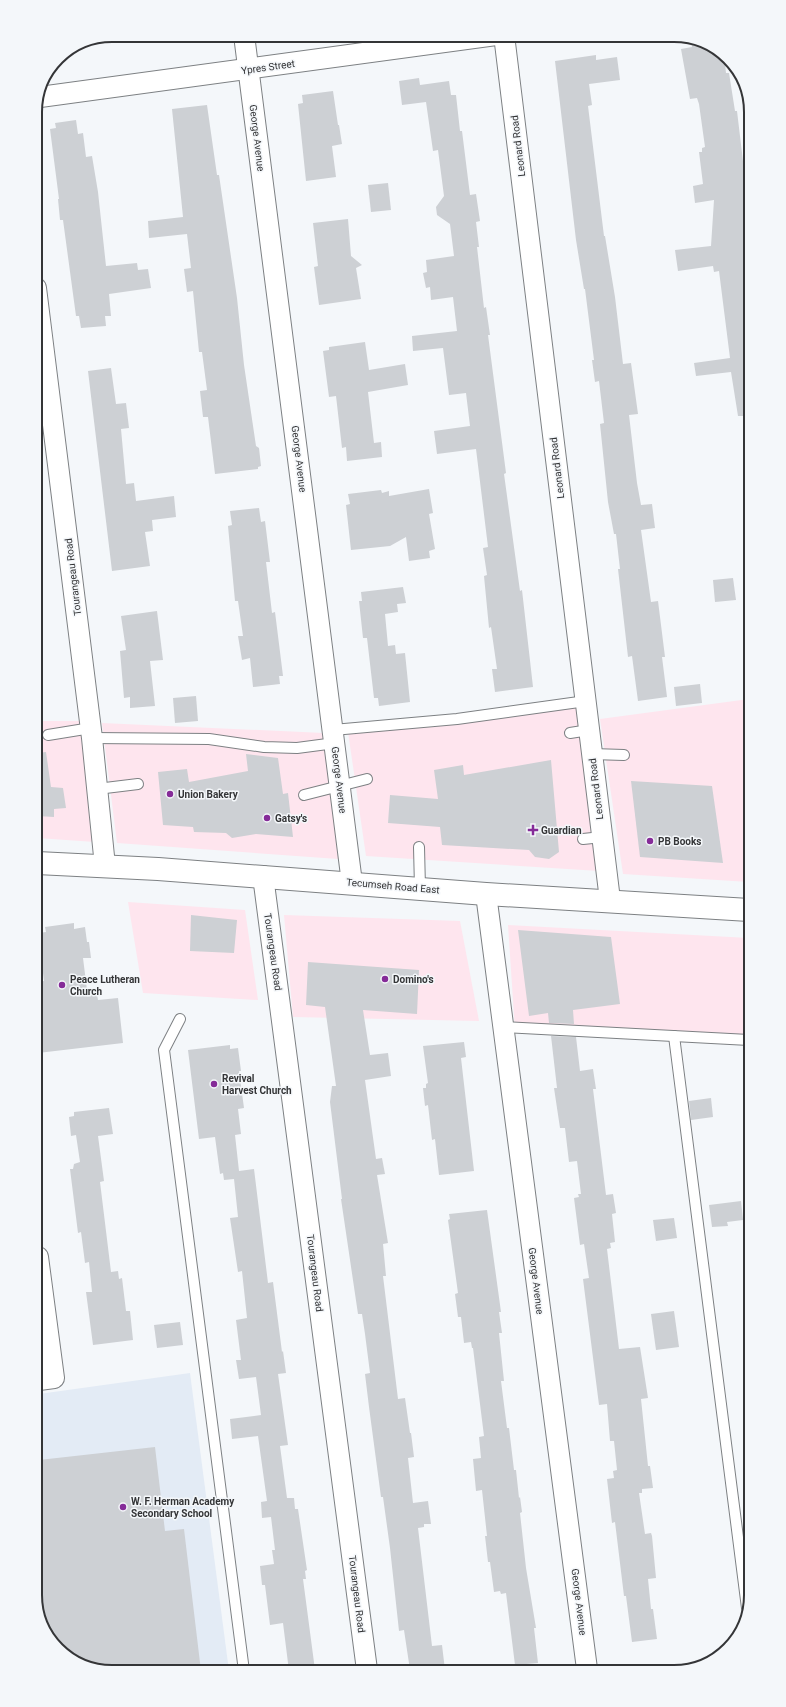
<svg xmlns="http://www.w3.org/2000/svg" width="786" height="1707" font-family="Roboto,sans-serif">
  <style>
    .commercial { fill: #fee5ee }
    .built { fill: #e3ebf5 }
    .building { fill: #cdd0d4 }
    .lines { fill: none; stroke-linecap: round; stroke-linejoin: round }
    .service-casing { stroke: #7d8083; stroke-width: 12 }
    .minor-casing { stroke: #7d8083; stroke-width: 22 }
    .secondary-casing { stroke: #7d8083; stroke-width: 24 }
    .service { stroke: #fff; stroke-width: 10 }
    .minor { stroke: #fff; stroke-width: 20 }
    .secondary { stroke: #fff; stroke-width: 22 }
    .poi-dot { fill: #852b98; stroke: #f4f7fa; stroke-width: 1.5 }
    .labels { text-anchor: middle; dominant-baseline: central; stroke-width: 3; stroke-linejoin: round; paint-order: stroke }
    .street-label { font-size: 10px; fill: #343537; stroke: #f4f7fa }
    .poi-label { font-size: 10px; font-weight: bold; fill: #343537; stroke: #f4f7fa; text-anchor: start }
    .rim { fill: none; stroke: #343537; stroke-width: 2 }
  </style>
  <rect width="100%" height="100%" fill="#f4f7fa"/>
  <g class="commercial">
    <path d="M 749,699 L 749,882 L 623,874 L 600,719 Z"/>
    <path d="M 578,703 L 599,871 L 366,856 L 348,732 Z"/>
    <path d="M 37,721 L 79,721 L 95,842 L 37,838 Z"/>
    <path d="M 102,723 L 324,733 L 338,859 L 117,843 Z"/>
    <path d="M 128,902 L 245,910 L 258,1000 L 143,993 Z"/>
    <path d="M 284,915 L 460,921 L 479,1021 L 293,1017 Z"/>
    <path d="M 508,925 L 749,938 L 749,1041 L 515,1030 Z"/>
  </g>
  <path class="built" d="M 190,1373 L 229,1671 L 107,1672 L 39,1620 L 39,1394 Z"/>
  <g class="building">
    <path d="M 691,40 L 721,51 L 724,55 L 726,73 L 729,73 L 735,111 L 737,111 L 745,178 L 747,178 L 748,416 L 738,416 L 731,372 L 696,376 L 694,363 L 730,358 L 719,271 L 714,272 L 713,266 L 678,271 L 675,250 L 711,246 L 714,200 L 695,203 L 693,186 L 703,184 L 699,152 L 702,152 L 702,148 L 705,147 L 699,104 L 697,98 L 690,99 L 681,49 L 692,47 Z"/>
    <path d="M 596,55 L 596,60 L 617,57 L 620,80 L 589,84 L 592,105 L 588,106 L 604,236 L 605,236 L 615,297 L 623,364 L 631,363 L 638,414 L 629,415 L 637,483 L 641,505 L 652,504 L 655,528 L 641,530 L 651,602 L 658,601 L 665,657 L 662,657 L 667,697 L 638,701 L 632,656 L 628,657 L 618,569 L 620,569 L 616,534 L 614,534 L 608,502 L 600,424 L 604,423 L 599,381 L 595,382 L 592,360 L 594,360 L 585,289 L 584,289 L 576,240 L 555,61 Z"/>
    <path d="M 419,78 L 420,85 L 449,81 L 451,95 L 456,95 L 460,131 L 462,131 L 470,195 L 476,194 L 480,221 L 476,222 L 479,247 L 477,247 L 484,308 L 486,307 L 490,335 L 488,335 L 506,473 L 504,474 L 520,591 L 522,590 L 533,687 L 495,692 L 492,669 L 497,669 L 491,627 L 489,628 L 484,576 L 487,575 L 483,548 L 488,547 L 476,449 L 437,454 L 434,431 L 470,426 L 466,393 L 449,395 L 443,348 L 413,351 L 412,336 L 457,331 L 453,297 L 431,300 L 430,287 L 426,288 L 423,273 L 427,272 L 426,260 L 454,256 L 450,224 L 437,215 L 436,207 L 444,196 L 438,150 L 433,151 L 426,102 L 402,105 L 399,81 Z"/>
    <path d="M 333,91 L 338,125 L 339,125 L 342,144 L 332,146 L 336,177 L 306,181 L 298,104 L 303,103 L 302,95 Z"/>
    <path d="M 207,105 L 217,175 L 219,175 L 237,298 L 244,365 L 256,446 L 259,448 L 261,466 L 258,467 L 258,469 L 215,474 L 208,417 L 203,417 L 200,391 L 207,390 L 202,352 L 199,352 L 193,291 L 187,292 L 184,269 L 191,268 L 187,234 L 149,238 L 148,221 L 183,217 L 172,109 Z"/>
    <path d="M 76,120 L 78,134 L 83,133 L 86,157 L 92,156 L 98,192 L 106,266 L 137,263 L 138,270 L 148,269 L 151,288 L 109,294 L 111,316 L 105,316 L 106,326 L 81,328 L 79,316 L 76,316 L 63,220 L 60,220 L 58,199 L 59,199 L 50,129 L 56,128 L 55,123 Z"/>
    <path d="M 388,183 L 391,210 L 371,212 L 368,185 Z"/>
    <path d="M 348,219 L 351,256 L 362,265 L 356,268 L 361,299 L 319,305 L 314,267 L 318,266 L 313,223 Z"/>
    <path d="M 365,342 L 369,370 L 405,364 L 408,385 L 368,392 L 374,443 L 381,442 L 382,457 L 347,461 L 346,447 L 342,448 L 336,396 L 329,397 L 323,351 L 329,350 L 329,347 Z"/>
    <path d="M 111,368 L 116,404 L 126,403 L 129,428 L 121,429 L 126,484 L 134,483 L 136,501 L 174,496 L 176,517 L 152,520 L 153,531 L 145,532 L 150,566 L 112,571 L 88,371 Z"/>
    <path d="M 429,489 L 433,513 L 429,514 L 435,549 L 429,551 L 430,558 L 409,561 L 406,537 L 390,546 L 351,550 L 346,505 L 350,504 L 348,494 L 381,490 L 382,493 L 389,491 L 389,496 Z"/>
    <path d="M 259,508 L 261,522 L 265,521 L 270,562 L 266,562 L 272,613 L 275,612 L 283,676 L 279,676 L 280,684 L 253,687 L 250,658 L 242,660 L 238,636 L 243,636 L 238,601 L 235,601 L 228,526 L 232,525 L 230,511 Z"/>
    <path d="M 733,578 L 736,600 L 715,602 L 713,580 Z"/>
    <path d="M 403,587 L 406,603 L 397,604 L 398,612 L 385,614 L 388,646 L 395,645 L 396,654 L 405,653 L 410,702 L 379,706 L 378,698 L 374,698 L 367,638 L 363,638 L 359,601 L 362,601 L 361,592 Z"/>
    <path d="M 157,611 L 163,660 L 150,661 L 155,706 L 130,708 L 130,697 L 124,698 L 120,651 L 126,650 L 121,616 Z"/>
    <path d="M 700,684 L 702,703 L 676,706 L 674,687 Z"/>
    <path d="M 196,696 L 198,721 L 175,723 L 173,698 Z"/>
    <path d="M 46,752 L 51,787 L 63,788 L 66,808 L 54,809 L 54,817 L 37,816 L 37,753 Z"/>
    <path d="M 246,754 L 278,758 L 283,794 L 288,793 L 293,837 L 256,834 L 232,838 L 226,833 L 194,832 L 193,827 L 163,825 L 158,772 L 187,769 L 189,782 L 248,771 Z"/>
    <path d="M 551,760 L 559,852 L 549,859 L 535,857 L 529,850 L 442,845 L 440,827 L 388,823 L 390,795 L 438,799 L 434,770 L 463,765 L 464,775 Z"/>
    <path d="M 631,781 L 712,786 L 723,863 L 640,857 Z"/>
    <path d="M 191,915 L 237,920 L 234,953 L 190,951 Z"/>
    <path d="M 74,923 L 74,929 L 85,927 L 87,942 L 89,942 L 91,958 L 83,958 L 87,990 L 96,989 L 98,1000 L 118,998 L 123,1043 L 38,1053 L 37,982 L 44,981 L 38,933 L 46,932 L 45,927 Z"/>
    <path d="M 518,930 L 611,937 L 620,1004 L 573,1010 L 574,1024 L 549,1023 L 548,1013 L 529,1016 Z"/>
    <path d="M 308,962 L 419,970 L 417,1014 L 363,1010 L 370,1055 L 388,1053 L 391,1076 L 365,1080 L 376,1159 L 382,1158 L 385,1174 L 377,1175 L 388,1243 L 383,1244 L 386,1276 L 383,1276 L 398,1399 L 405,1398 L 410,1433 L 411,1433 L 414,1457 L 408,1458 L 413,1503 L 428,1501 L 431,1524 L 424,1524 L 424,1527 L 418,1528 L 432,1646 L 442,1645 L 445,1670 L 410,1670 L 404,1630 L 399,1631 L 390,1548 L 383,1497 L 381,1497 L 369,1407 L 365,1374 L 370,1373 L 365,1334 L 362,1314 L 358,1314 L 341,1199 L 342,1199 L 330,1102 L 332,1086 L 336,1086 L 325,1007 L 306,1005 Z"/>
    <path d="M 551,1036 L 576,1037 L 580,1071 L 593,1069 L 596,1089 L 593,1089 L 606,1195 L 613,1194 L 616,1213 L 612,1214 L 615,1242 L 610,1243 L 611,1248 L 607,1249 L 619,1349 L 640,1347 L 648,1398 L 641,1399 L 648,1466 L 650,1466 L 653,1488 L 642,1489 L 642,1493 L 639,1493 L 645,1534 L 651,1533 L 652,1536 L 656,1578 L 648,1579 L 651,1609 L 653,1609 L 657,1639 L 632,1642 L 626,1596 L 624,1596 L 615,1522 L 612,1523 L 607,1479 L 614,1478 L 613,1471 L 617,1470 L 614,1441 L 610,1441 L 607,1404 L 599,1405 L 583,1279 L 589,1278 L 584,1244 L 580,1245 L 574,1198 L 579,1197 L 578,1194 L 581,1194 L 577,1161 L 569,1162 L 565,1128 L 560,1128 L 554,1088 L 557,1088 Z"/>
    <path d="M 464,1042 L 466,1057 L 461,1058 L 474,1171 L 439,1175 L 435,1139 L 432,1140 L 428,1105 L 425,1106 L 423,1088 L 426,1088 L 426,1084 L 428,1083 L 423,1046 Z"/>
    <path d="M 230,1045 L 230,1049 L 238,1048 L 241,1071 L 239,1071 L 244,1108 L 238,1109 L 241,1134 L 235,1135 L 239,1171 L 254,1169 L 268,1283 L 273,1282 L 282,1352 L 283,1351 L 286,1373 L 278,1374 L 288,1445 L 280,1446 L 287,1498 L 294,1498 L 295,1509 L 298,1509 L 307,1570 L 305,1571 L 306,1579 L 303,1579 L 315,1670 L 289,1671 L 283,1623 L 270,1625 L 265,1585 L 262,1585 L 260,1566 L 274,1564 L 272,1550 L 275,1550 L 271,1517 L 262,1518 L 261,1502 L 267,1501 L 258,1436 L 232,1439 L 230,1419 L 261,1415 L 256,1377 L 239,1379 L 236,1360 L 241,1360 L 236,1320 L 247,1318 L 242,1271 L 238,1272 L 230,1218 L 238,1217 L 234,1179 L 224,1180 L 223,1173 L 220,1174 L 215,1137 L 199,1139 L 188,1050 Z"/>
    <path d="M 711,1098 L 713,1117 L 691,1120 L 689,1101 Z"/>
    <path d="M 109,1108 L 113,1134 L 98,1136 L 104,1181 L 100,1182 L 111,1272 L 118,1271 L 119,1279 L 122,1278 L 126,1311 L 130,1311 L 133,1340 L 93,1345 L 86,1292 L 92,1292 L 89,1262 L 85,1263 L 81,1232 L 78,1233 L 70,1169 L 73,1169 L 74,1164 L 80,1162 L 76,1135 L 71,1136 L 69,1117 L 74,1116 L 74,1112 Z"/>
    <path d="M 741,1201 L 743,1220 L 727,1222 L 728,1226 L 712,1227 L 709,1205 Z"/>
    <path d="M 487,1210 L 501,1312 L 499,1312 L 502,1333 L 499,1333 L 504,1381 L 501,1381 L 507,1428 L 509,1428 L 514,1470 L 516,1470 L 519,1498 L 520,1497 L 522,1512 L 520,1513 L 526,1568 L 536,1628 L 534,1628 L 538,1663 L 515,1665 L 506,1593 L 501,1594 L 500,1591 L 494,1592 L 490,1562 L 488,1562 L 485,1536 L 487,1536 L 482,1490 L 476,1491 L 473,1459 L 481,1458 L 479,1437 L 484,1436 L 473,1348 L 472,1348 L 471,1342 L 464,1343 L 461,1317 L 458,1317 L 455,1294 L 458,1293 L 448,1220 L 450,1219 L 449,1214 Z"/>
    <path d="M 674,1218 L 677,1238 L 656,1241 L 653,1220 Z"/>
    <path d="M 674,1311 L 679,1347 L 656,1350 L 651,1314 Z"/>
    <path d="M 180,1322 L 183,1345 L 157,1348 L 154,1325 Z"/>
    <path d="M 155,1447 L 165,1531 L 184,1529 L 201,1671 L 107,1672 L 65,1656 L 39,1620 L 39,1460 Z"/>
  </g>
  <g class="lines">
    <g class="service-casing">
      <g id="service">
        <path d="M 333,730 L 457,719 L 586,701"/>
        <path d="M 570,733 L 589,730"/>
        <path d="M 48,735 L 91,728"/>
        <path d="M 92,738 L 209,739 L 264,747 L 297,748 L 335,743"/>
        <path d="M 592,754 L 624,755"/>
        <path d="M 97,789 L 138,784"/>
        <path d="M 304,795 L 367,779"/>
        <path d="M 583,839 L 602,837"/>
        <path d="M 419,847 L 420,888"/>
        <path d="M 180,1019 L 164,1050 L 244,1671"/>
        <path d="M 503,1027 L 749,1040"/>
        <path d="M 674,1036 L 747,1608"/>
      </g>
    </g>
    <g class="minor-casing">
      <g id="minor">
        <path d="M 244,35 L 352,883"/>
        <path d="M 504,35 L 610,900"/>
        <path d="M 40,97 L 496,35"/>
        <path d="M 36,288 L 92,738 L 105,866"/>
        <path d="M 263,876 L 367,1670"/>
        <path d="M 486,894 L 587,1669"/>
        <path d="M 38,1257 L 54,1378 L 39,1380"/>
      </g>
    </g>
    <g class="secondary-casing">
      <path id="secondary" d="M 37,863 L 158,869 L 486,894 L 749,910"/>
    </g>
    <use href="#service" class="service"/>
    <use href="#minor" class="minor"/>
    <use href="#secondary" class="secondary"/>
  </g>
  <g class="poi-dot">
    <circle cx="170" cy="794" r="4"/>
    <circle cx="267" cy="818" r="4"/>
    <path d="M531 824h4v4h4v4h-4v4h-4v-4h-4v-4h4z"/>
    <circle cx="650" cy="841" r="4"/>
    <circle cx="385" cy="979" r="4"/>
    <circle cx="62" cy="985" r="4"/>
    <circle cx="214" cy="1084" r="4"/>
    <circle cx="123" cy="1507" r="4"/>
  </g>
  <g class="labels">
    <g class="street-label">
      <text transform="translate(268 67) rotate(-8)">Ypres Street</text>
      <text transform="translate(257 138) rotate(83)">George Avenue</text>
      <text transform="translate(518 146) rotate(-97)">Leonard Road</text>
      <text transform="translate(299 459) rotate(83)">George Avenue</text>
      <text transform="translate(557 468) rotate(-97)">Leonard Road</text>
      <text transform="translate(73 577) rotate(-97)">Tourangeau Road</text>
      <text transform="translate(339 780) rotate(83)">George Avenue</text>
      <text transform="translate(596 789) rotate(-97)">Leonard Road</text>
      <text transform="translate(393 886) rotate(5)">Tecumseh Road East</text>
      <text transform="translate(273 952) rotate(82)">Tourangeau Road</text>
      <text transform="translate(315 1273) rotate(83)">Tourangeau Road</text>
      <text transform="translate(536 1281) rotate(83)">George Avenue</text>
      <text transform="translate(357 1594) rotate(83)">Tourangeau Road</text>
      <text transform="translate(579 1602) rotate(83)">George Avenue</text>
    </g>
    <g class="poi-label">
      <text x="178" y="794">Union Bakery</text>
      <text x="275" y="818">Gatsy's</text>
      <text x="541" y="830">Guardian</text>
      <text x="658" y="841">PB Books</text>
      <text x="70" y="979">Peace Lutheran<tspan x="70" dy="12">Church</tspan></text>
      <text x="393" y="979">Domino's</text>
      <text x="222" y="1078">Revival<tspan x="222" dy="12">Harvest Church</tspan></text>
      <text x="131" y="1501">W. F. Herman Academy<tspan x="131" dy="12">Secondary School</tspan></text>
    </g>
  </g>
  <path d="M0 0H786V1707H0ZM112 42H674A70 70 0 0 1 744 112V1595A70 70 0 0 1 674 1665H112A70 70 0 0 1 42 1595V112A70 70 0 0 1 112 42Z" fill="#f4f7fa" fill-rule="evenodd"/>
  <path class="rim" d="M112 42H674A70 70 0 0 1 744 112V1595A70 70 0 0 1 674 1665H112A70 70 0 0 1 42 1595V112A70 70 0 0 1 112 42Z"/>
</svg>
